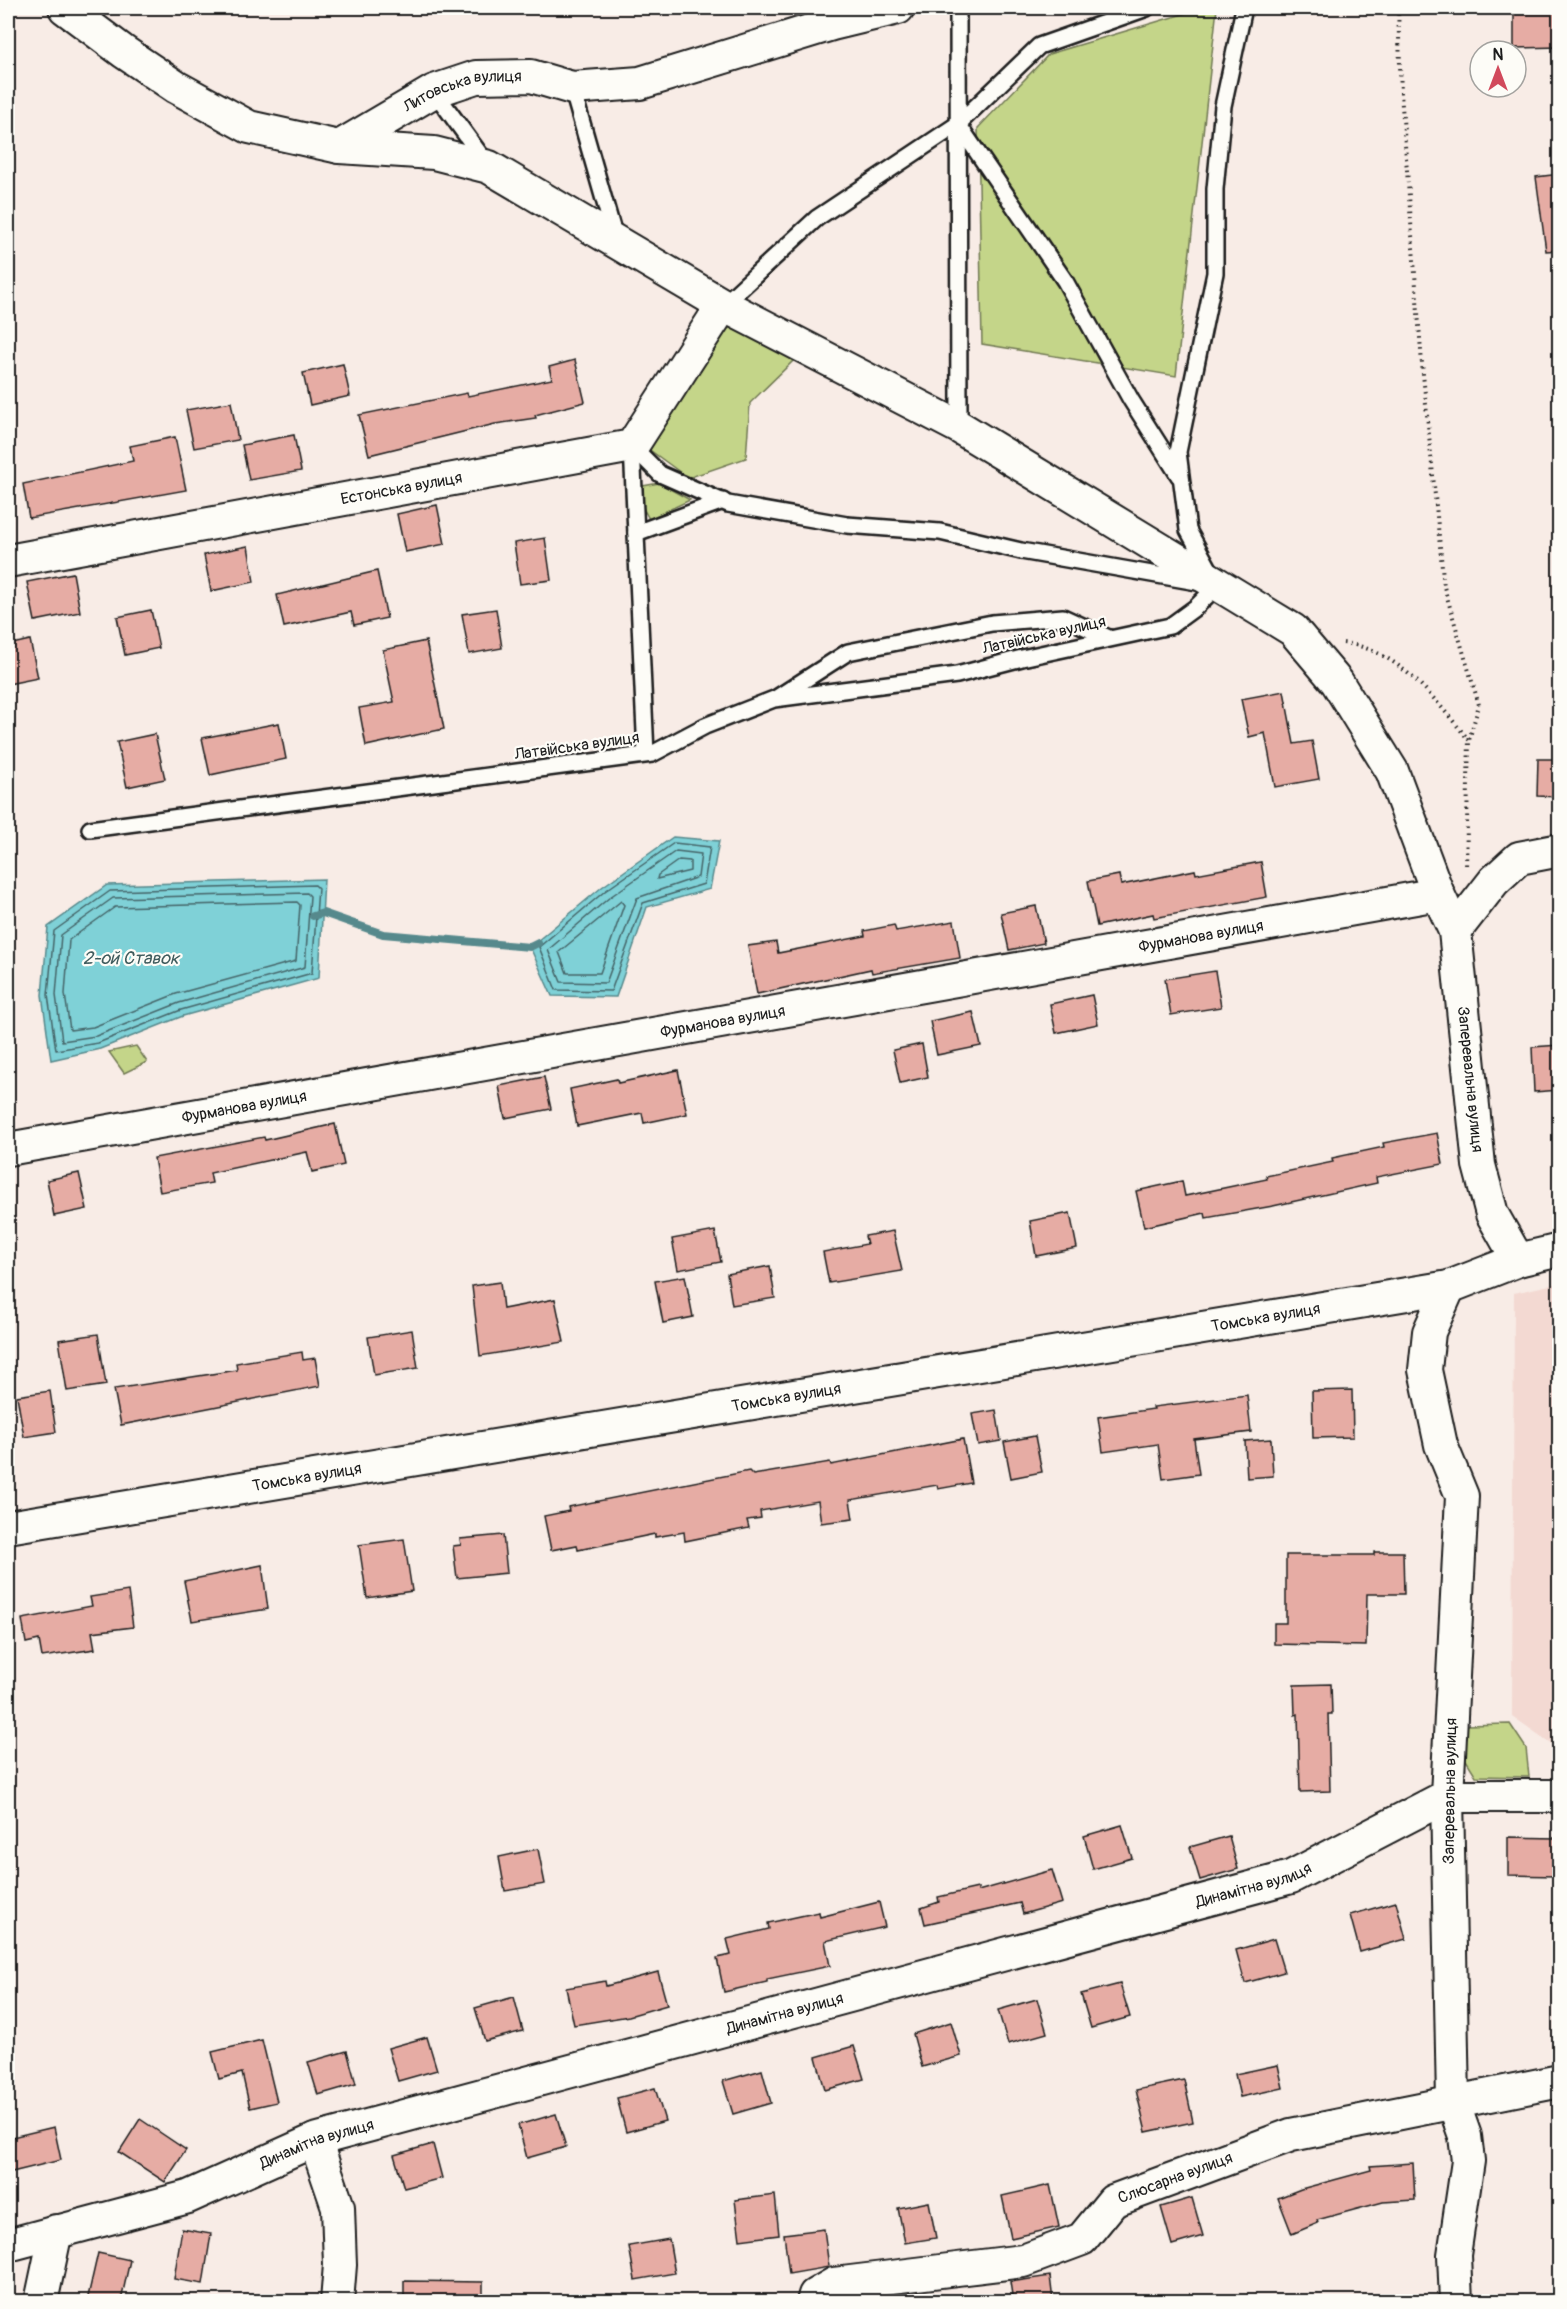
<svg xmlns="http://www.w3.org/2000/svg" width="1567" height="2309" font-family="Pangolin,sans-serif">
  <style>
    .built { fill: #f3d9d2 }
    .green { fill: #c4d589; stroke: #707852; stroke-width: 1.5 }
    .water { fill: #7fd1d7; stroke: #57898c; stroke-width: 1.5 }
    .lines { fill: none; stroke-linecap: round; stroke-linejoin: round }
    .shore { stroke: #446467; stroke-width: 1.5 }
    .stream { stroke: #57898c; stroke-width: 8 }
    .building { fill: #e6aca4; stroke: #1c1c1c; stroke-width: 1.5 }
    .lane-casing { stroke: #1c1c1c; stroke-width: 20 }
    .street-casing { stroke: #1c1c1c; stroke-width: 36 }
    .path { stroke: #1c1c1c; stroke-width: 4; stroke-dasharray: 1.5 4.5; stroke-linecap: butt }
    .lane { stroke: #fdfcf7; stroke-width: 15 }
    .street { stroke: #fdfcf7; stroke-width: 32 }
    .labels { text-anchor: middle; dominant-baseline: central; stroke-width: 4.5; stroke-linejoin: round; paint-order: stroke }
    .street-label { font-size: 16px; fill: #1c1c1c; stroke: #fdfcf7 }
    .water-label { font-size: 18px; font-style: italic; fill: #3f5b5d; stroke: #fdfcf7 }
  </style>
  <rect width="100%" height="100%" fill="#f8ece6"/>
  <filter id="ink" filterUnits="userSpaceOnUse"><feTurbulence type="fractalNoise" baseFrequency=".0167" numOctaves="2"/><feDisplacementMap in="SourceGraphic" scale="12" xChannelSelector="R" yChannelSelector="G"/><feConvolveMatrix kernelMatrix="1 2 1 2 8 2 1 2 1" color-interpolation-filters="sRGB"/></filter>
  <g filter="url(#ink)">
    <path class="built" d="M 1559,1283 L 1560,1283 L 1559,1749 L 1512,1716 L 1514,1293 Z"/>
    <g class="green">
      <path d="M 1203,8 L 1217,8 L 1176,376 L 982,344 L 978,128 L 1049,54 Z"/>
      <path d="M 718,325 L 752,329 L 793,361 L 750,403 L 746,458 L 688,478 L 647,448 Z"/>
      <path d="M 659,483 L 690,500 L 649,519 L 642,506 L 643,486 Z"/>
      <path d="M 136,1046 L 147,1062 L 124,1073 L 109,1052 Z"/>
      <path d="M 1510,1724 L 1526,1748 L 1529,1777 L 1476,1776 L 1458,1747 L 1465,1725 Z"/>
    </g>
    <g class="water">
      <path d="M 673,837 L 719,841 L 710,889 L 647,907 L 616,997 L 552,996 L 530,947 L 602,887 Z"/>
      <path d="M 324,879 L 319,978 L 183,1016 L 100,1049 L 51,1060 L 42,995 L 48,927 L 107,885 Z"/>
    </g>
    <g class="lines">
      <g class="shore">
        <path d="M 674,843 L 710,847 L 704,884 L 643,903 L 611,991 L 556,990 L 539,947 L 605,891 Z"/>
        <path d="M 676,851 L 701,854 L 698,877 L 637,898 L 606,983 L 561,982 L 548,950 L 610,897 Z"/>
        <path d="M 679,860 L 690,861 L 690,871 L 657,879 L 658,875 Z"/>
        <path d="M 315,885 L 318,888 L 312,973 L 181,1010 L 98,1043 L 56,1050 L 48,995 L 54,931 L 110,891 Z"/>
        <path d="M 307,893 L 310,896 L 305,967 L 179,1003 L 96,1036 L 62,1041 L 56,995 L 61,935 L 113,898 Z"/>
        <path d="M 621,901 L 624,905 L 600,973 L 567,973 L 559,952 Z"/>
        <path d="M 297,902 L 300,905 L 296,961 L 176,994 L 93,1027 L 70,1030 L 65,994 L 69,940 L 115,907 Z"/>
      </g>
      <path class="stream" d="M 313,916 L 323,913 L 383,934 L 530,947 L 538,943"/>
    </g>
    <g class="building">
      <path d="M 1514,8 L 1560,8 L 1560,47 L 1514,48 Z"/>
      <path d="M 1560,174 L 1560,250 L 1546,251 L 1536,177 Z"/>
      <path d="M 575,360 L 585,402 L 535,415 L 536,418 L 495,424 L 369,455 L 359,415 L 467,393 L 468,396 L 552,379 L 549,367 Z"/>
      <path d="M 343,364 L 350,396 L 310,405 L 303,373 Z"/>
      <path d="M 231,402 L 238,440 L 194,448 L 186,410 Z"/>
      <path d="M 294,435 L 301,471 L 249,480 L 242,445 Z"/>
      <path d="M 175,437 L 186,490 L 29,518 L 23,484 L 133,461 L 130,446 Z"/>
      <path d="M 437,505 L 445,544 L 405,552 L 397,514 Z"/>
      <path d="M 545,538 L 551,580 L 520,584 L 514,543 Z"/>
      <path d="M 248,546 L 254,582 L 211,591 L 204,555 Z"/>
      <path d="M 377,571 L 387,618 L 354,625 L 351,612 L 284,627 L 277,595 Z"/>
      <path d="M 73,573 L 80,612 L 35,621 L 27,582 Z"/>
      <path d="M 496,609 L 502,648 L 469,654 L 462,614 Z"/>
      <path d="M 151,610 L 159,648 L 125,655 L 117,617 Z"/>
      <path d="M 30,640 L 38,678 L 8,684 L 8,645 Z"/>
      <path d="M 426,641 L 444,729 L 366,746 L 359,708 L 394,702 L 383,650 Z"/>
      <path d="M 1284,691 L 1294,744 L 1312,741 L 1319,779 L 1275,787 L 1265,733 L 1249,737 L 1241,699 Z"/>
      <path d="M 279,723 L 286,759 L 210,775 L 202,738 Z"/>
      <path d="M 155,734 L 165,779 L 127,787 L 117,742 Z"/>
      <path d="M 1538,759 L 1560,759 L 1560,797 L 1537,796 Z"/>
      <path d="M 1261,862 L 1267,897 L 1154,918 L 1153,914 L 1097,926 L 1088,881 L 1119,875 L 1121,885 L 1195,870 L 1196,874 Z"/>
      <path d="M 1036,906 L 1044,943 L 1009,950 L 1001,913 Z"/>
      <path d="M 954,921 L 960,958 L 872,973 L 871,969 L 757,994 L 748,946 L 776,942 L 778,953 L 865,936 L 864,931 L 894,925 L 896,931 Z"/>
      <path d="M 1215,971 L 1221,1007 L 1171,1015 L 1165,979 Z"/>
      <path d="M 1092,995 L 1098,1024 L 1056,1033 L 1050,1004 Z"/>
      <path d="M 973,1012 L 981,1046 L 937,1055 L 930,1021 Z"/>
      <path d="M 922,1044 L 928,1077 L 900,1083 L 893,1050 Z"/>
      <path d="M 1560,1045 L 1560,1090 L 1534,1092 L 1532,1047 Z"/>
      <path d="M 678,1070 L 687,1114 L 644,1123 L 642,1113 L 577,1126 L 570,1089 L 617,1079 L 618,1083 Z"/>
      <path d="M 544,1077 L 551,1109 L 505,1118 L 499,1086 Z"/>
      <path d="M 335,1124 L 344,1165 L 312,1172 L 307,1152 L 210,1173 L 212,1183 L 160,1192 L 154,1158 L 264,1137 L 265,1140 Z"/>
      <path d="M 1437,1133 L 1443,1164 L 1376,1177 L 1377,1183 L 1273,1206 L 1206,1218 L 1205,1213 L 1144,1227 L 1136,1191 L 1182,1181 L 1185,1196 L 1267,1179 L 1266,1176 L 1333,1162 L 1332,1158 L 1384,1147 L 1383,1143 Z"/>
      <path d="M 79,1173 L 87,1209 L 54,1216 L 47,1180 Z"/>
      <path d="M 1070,1213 L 1077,1248 L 1036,1256 L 1030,1221 Z"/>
      <path d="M 715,1231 L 721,1262 L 678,1270 L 672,1239 Z"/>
      <path d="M 893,1231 L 902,1271 L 829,1283 L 823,1252 L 867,1244 L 865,1236 Z"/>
      <path d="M 770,1266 L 775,1298 L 732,1305 L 727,1274 Z"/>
      <path d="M 685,1276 L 693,1317 L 663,1323 L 655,1281 Z"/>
      <path d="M 500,1282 L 503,1309 L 555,1299 L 564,1342 L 480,1356 L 472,1286 Z"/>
      <path d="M 412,1330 L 418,1368 L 374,1375 L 368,1337 Z"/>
      <path d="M 98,1334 L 106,1385 L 67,1391 L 59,1340 Z"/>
      <path d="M 302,1352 L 303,1360 L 315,1358 L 320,1386 L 121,1425 L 114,1389 L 237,1370 L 236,1363 Z"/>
      <path d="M 1352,1390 L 1353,1437 L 1313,1438 L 1312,1391 Z"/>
      <path d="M 50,1391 L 56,1432 L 24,1437 L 17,1396 Z"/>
      <path d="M 1247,1395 L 1251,1432 L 1194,1439 L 1199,1474 L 1163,1479 L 1158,1444 L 1103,1452 L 1098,1417 L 1154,1409 L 1153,1407 Z"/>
      <path d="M 996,1410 L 1001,1441 L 978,1445 L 972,1414 Z"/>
      <path d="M 1035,1436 L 1042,1472 L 1011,1478 L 1004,1442 Z"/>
      <path d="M 963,1439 L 971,1483 L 938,1489 L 937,1485 L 850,1500 L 853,1519 L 821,1523 L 818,1501 L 760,1511 L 761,1518 L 747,1520 L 749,1528 L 685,1541 L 684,1532 L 655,1537 L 655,1534 L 578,1550 L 577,1545 L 551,1550 L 544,1516 L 569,1511 L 568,1507 L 749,1471 L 753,1475 L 830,1462 L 831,1465 Z"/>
      <path d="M 1271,1439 L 1273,1476 L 1247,1478 L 1245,1441 Z"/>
      <path d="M 503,1535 L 507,1573 L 457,1578 L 453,1546 L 461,1545 L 460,1539 Z"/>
      <path d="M 404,1539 L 412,1591 L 367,1598 L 359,1545 Z"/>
      <path d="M 1374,1552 L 1403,1552 L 1404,1594 L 1367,1594 L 1366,1646 L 1274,1644 L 1274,1623 L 1286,1623 L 1286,1555 L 1374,1555 Z"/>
      <path d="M 262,1565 L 268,1609 L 192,1621 L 184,1581 Z"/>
      <path d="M 128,1591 L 133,1627 L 92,1632 L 95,1649 L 42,1657 L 39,1640 L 26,1643 L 22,1619 L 92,1606 L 90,1597 Z"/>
      <path d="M 1331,1684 L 1332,1714 L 1328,1714 L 1330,1791 L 1300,1792 L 1298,1714 L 1295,1715 L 1294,1685 Z"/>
      <path d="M 1122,1825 L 1132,1858 L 1093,1869 L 1084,1836 Z"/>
      <path d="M 1229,1836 L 1238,1869 L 1200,1880 L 1190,1847 Z"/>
      <path d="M 1508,1837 L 1556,1838 L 1556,1876 L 1508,1875 Z"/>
      <path d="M 538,1849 L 545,1884 L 505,1891 L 499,1857 Z"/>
      <path d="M 1052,1870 L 1062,1903 L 1023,1914 L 1020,1903 L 925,1924 L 921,1908 L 939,1902 L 938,1897 L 978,1888 L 978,1891 Z"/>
      <path d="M 879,1902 L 885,1927 L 825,1941 L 830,1966 L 767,1979 L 767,1982 L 724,1992 L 717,1958 L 731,1955 L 727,1939 L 769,1929 L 768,1923 L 819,1912 L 820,1917 Z"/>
      <path d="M 1396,1902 L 1406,1939 L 1360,1952 L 1350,1915 Z"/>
      <path d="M 1274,1939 L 1284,1972 L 1245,1983 L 1236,1950 Z"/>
      <path d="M 658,1972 L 667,2005 L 629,2016 L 574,2025 L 566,1988 L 605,1981 L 606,1986 Z"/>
      <path d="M 1120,1984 L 1130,2017 L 1091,2028 L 1081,1994 Z"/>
      <path d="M 514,1997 L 523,2031 L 485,2041 L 475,2008 Z"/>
      <path d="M 1037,1999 L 1047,2033 L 1008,2044 L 998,2010 Z"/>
      <path d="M 951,2022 L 961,2056 L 922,2067 L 913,2034 Z"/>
      <path d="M 427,2037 L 437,2070 L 398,2081 L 388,2048 Z"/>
      <path d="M 262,2040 L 277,2102 L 250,2108 L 242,2073 L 219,2079 L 212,2052 Z"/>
      <path d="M 854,2046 L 864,2079 L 825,2090 L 816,2057 Z"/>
      <path d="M 347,2051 L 356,2084 L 318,2095 L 308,2062 Z"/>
      <path d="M 1278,2065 L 1283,2088 L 1240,2097 L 1235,2074 Z"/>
      <path d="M 762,2070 L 771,2103 L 733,2114 L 723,2081 Z"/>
      <path d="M 1184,2080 L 1193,2122 L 1146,2132 L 1136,2090 Z"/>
      <path d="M 655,2088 L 665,2121 L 626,2132 L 617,2098 Z"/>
      <path d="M 556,2114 L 566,2147 L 527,2158 L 518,2125 Z"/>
      <path d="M 140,2119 L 186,2150 L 165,2182 L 119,2152 Z"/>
      <path d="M 54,2127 L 61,2160 L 8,2173 L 8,2138 Z"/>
      <path d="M 433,2144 L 442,2178 L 404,2188 L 394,2155 Z"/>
      <path d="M 1413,2163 L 1415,2200 L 1383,2202 L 1317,2220 L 1318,2223 L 1292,2234 L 1278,2198 L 1301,2189 L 1371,2170 L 1370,2166 Z"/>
      <path d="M 1050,2185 L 1059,2227 L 1011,2238 L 1002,2196 Z"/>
      <path d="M 775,2195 L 779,2235 L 740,2240 L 735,2200 Z"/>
      <path d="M 1192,2198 L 1203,2236 L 1172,2245 L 1161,2207 Z"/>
      <path d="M 929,2202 L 936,2238 L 905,2243 L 898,2208 Z"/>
      <path d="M 182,2229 L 211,2234 L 203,2284 L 174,2279 Z"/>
      <path d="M 824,2229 L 829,2267 L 789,2274 L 784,2234 Z"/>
      <path d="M 669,2239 L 675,2273 L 635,2280 L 629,2246 Z"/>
      <path d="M 98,2253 L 130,2260 L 121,2301 L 87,2301 Z"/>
      <path d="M 1050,2276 L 1053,2301 L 1013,2301 L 1010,2282 Z"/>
      <path d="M 404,2281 L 483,2282 L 483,2301 L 404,2301 Z"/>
    </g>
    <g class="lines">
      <g class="lane-casing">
        <g id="lane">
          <path d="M 958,8 L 959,427"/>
          <path d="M 572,88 L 615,238"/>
          <path d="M 434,91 L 487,164"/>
          <path d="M 958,124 L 1065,281 L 1131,400 L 1179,476"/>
          <path d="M 723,305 L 817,218 L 958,124 L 1039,46 L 1147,8"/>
          <path d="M 632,446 L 660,474 L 728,504 L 847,525 L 940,532 L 1021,551 L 1197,582"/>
          <path d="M 632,446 L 646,754"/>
          <path d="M 636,533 L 723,501"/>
          <path d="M 1212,574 L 1188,530 L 1178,452 L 1215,273 L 1215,189 L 1223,106 L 1244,8"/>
          <path d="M 778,697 L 848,652 L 992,623 L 1063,617 L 1109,638"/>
          <path d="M 90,829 L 652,754 L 705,726 L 774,699 L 957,675 L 1022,658 L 1170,626 L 1196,607 L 1218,585"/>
        </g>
      </g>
      <g class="street-casing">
        <g id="street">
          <path id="s1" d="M 65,8 L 124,52 L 176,87 L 249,127 L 339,147 L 434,91 L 476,77 L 531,76 L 572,88 L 640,83 L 832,24 L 898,8"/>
          <path id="s2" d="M 339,147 L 434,153 L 489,167 L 723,305 L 959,427 L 1293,630 L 1337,682 L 1392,771 L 1438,894 L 1455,931 L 1479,1165 L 1492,1214 L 1518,1260"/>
          <path id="s3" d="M 8,561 L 632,446 L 723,305"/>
          <path d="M 1455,931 L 1494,881 L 1519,858 L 1560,850"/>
          <path id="s4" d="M 8,1149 L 1438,894"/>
          <path d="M 1449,1287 L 1429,1332 L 1425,1370 L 1441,1445 L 1462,1496 L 1447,1796 L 1453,2102 L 1465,2136 L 1468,2161 L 1454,2255 L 1456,2302"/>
          <path id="s5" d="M 8,1527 L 1449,1287 L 1518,1260 L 1560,1250"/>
          <path d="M 315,2140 L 338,2207 L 340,2265 L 337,2302"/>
          <path id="s6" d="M 8,2245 L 188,2197 L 315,2140 L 1291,1877 L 1447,1796 L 1560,1796"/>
          <path d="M 41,2302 L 56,2231"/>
          <path id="s7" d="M 813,2302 L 815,2295 L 834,2284 L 1023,2261 L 1082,2239 L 1113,2201 L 1291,2135 L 1560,2081"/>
        </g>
      </g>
      <g class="path">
        <path d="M 1398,8 L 1401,93 L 1422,364 L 1444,587 L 1479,705 L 1469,740 L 1466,868"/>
        <path d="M 1343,643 C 1399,649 1435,700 1469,740"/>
      </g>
      <use href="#lane" class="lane"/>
      <use href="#street" class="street"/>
    </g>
  </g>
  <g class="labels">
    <g class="street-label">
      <text stroke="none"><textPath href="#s1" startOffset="450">Литовська вулиця</textPath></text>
      <text stroke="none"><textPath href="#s3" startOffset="400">Естонська вулиця</textPath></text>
      <text transform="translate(1044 635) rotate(-13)">Латвiйська вулиця</text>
      <text transform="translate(577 746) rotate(-8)">Латвiйська вулиця</text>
      <text stroke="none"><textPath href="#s4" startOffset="1212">Фурманова вулиця</textPath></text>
      <text stroke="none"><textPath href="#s4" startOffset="726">Фурманова вулиця</textPath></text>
      <text stroke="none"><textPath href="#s2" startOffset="1574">Заперевальна вулиця</textPath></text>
      <text stroke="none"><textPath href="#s4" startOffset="240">Фурманова вулиця</textPath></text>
      <text stroke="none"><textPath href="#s5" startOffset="1275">Томська вулиця</textPath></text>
      <text stroke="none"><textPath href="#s5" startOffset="789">Томська вулиця</textPath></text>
      <text stroke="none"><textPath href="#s5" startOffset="303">Томська вулиця</textPath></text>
      <text transform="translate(1450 1791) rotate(-89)">Заперевальна вулиця</text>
      <text stroke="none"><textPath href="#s6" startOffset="1298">Динамітна вулиця</textPath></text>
      <text stroke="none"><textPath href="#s6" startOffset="812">Динамітна вулиця</textPath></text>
      <text stroke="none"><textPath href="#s6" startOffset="326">Динамітна вулиця</textPath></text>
      <text stroke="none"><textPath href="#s7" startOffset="398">Слюсарна вулиця</textPath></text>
    </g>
    <g class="water-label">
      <text x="131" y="958">2-ой Ставок</text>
    </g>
  </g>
  <rect width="1567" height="2309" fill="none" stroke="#fdfcf7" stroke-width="30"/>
  <rect x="15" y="15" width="1537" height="2279" fill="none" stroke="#1c1c1c" stroke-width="2" filter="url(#ink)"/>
  <g transform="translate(1498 69)"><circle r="28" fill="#fdfcf7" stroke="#a3a29f" stroke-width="1.5"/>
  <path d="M0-4.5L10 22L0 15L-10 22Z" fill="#d1495b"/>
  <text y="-9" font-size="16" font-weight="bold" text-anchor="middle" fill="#1c1c1c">N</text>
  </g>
</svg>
